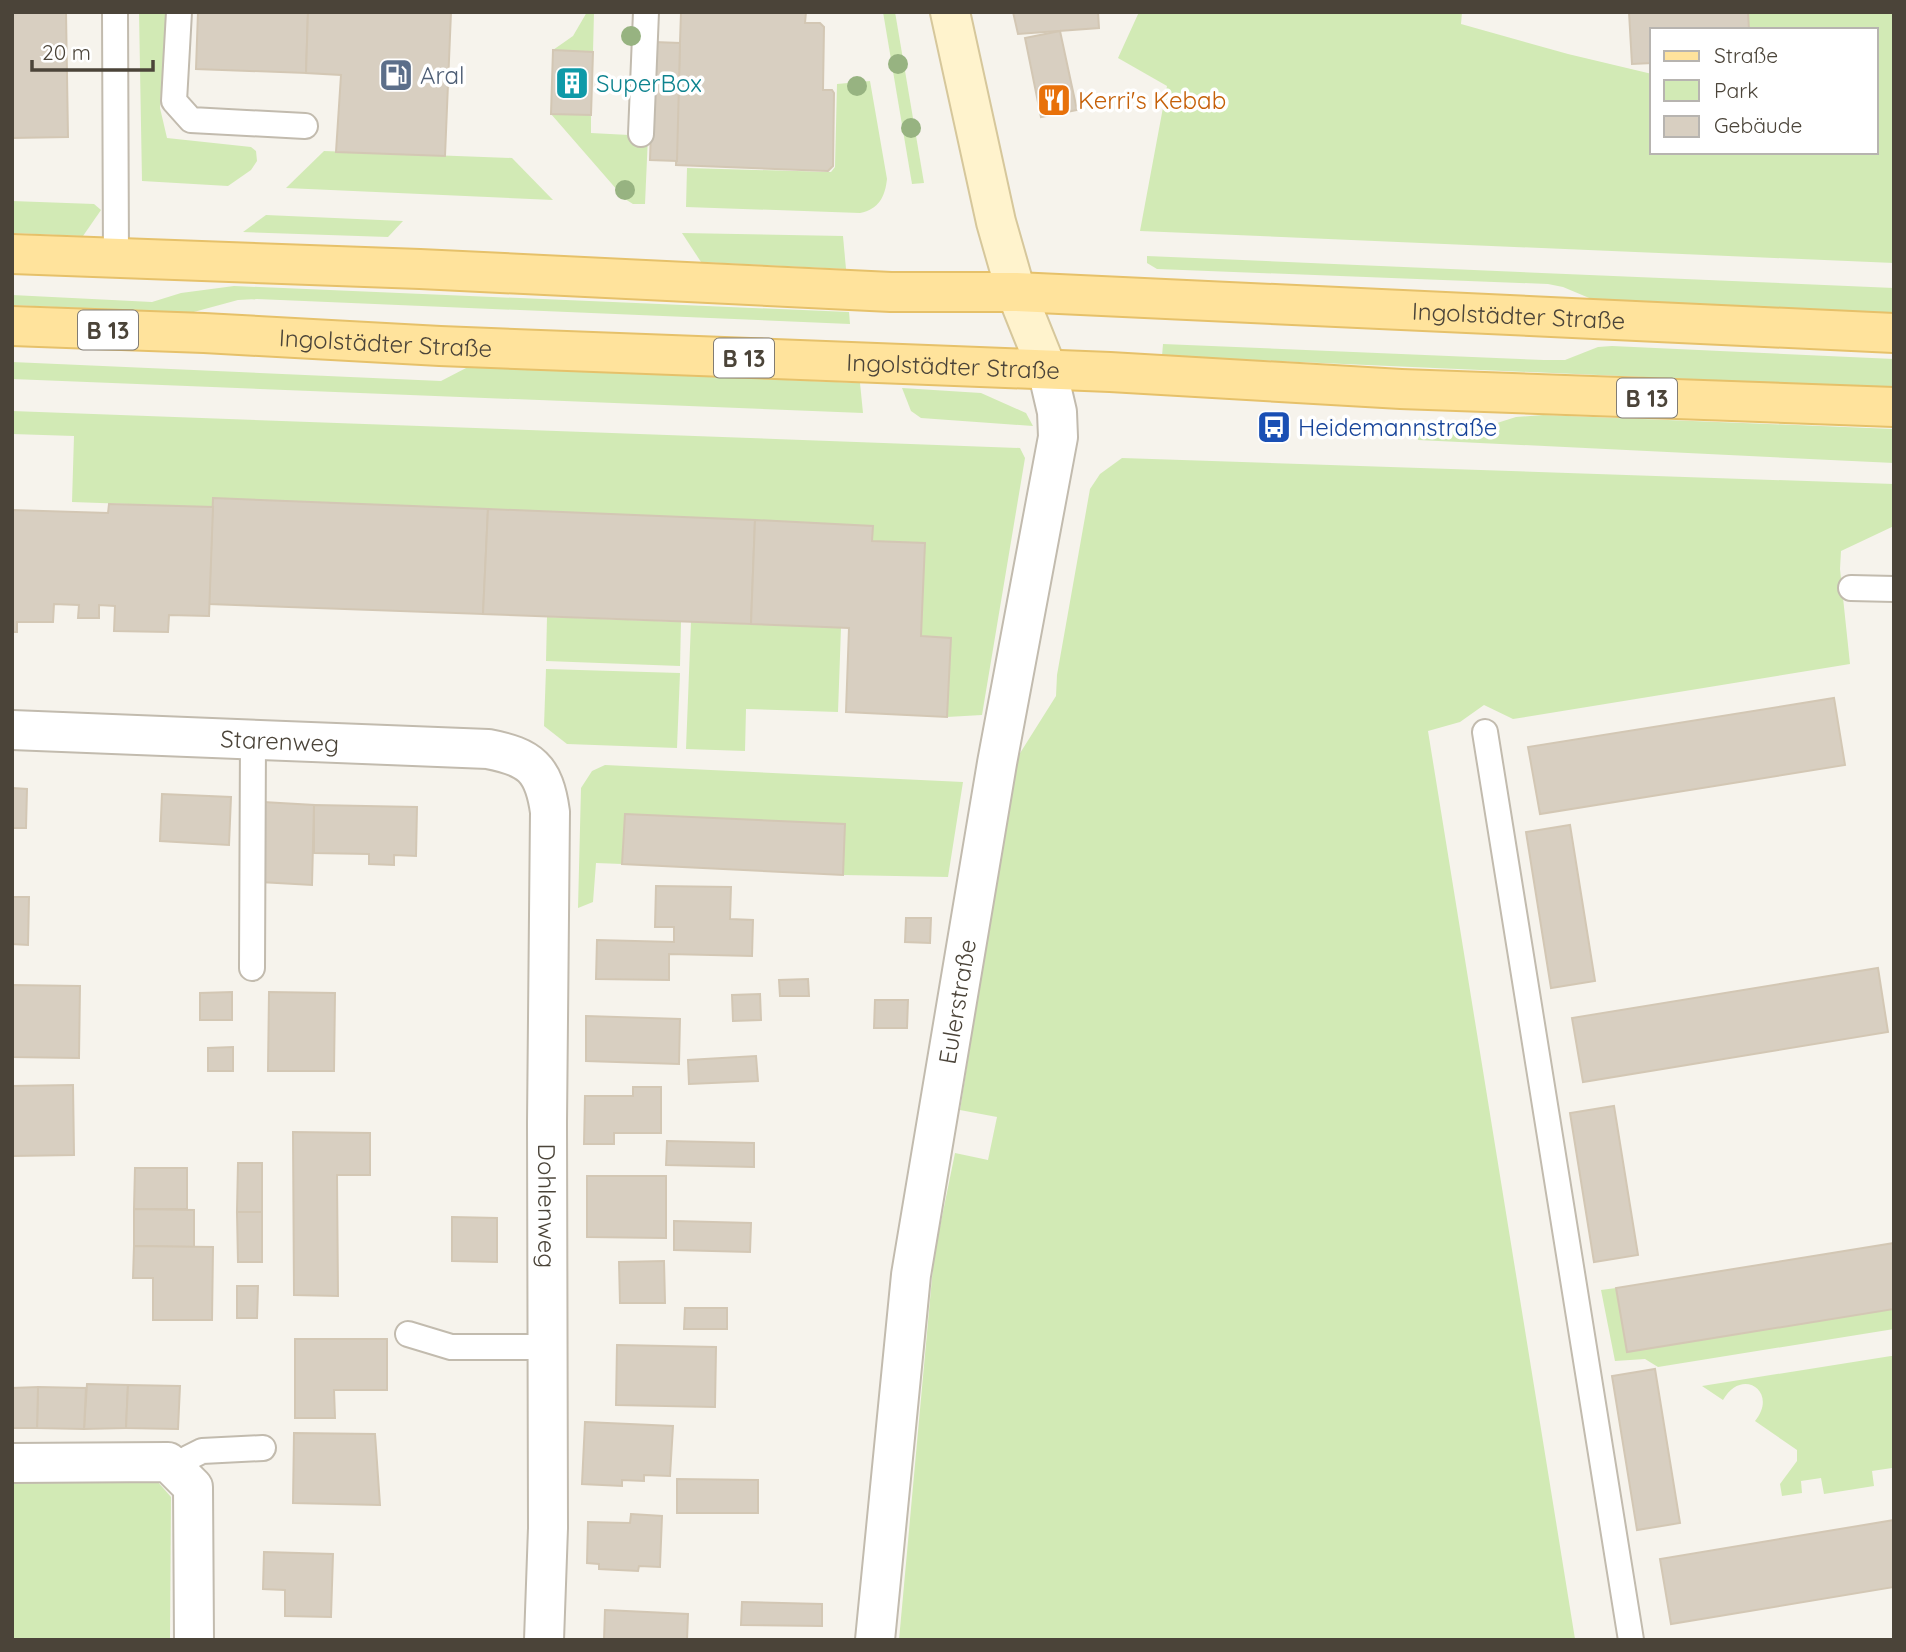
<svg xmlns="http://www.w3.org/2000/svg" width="1906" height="1652" font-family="Quicksand,sans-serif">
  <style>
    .green { fill: #d2eab5 }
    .building { fill: #d8cfc1; stroke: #d3c7b4; stroke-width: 2 }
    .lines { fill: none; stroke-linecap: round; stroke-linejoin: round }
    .service-casing { stroke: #c2bbae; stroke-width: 28 }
    .minor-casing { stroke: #c2bbae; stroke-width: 42 }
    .secondary-casing { stroke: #d6c79b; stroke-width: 42 }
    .primary-casing { stroke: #e6c16a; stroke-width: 42 }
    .service { stroke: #fff; stroke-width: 24 }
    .minor { stroke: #fff; stroke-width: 38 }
    .secondary { stroke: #fff3cd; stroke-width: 38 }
    .primary { stroke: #ffe39c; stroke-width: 38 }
    .tree { fill: #97b381 }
    .labels { text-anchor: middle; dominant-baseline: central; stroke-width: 7; stroke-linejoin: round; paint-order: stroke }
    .shield { fill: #fff; stroke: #817c74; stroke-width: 2 }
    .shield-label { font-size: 23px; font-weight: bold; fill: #4b4439 }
    .service-label { font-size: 24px; fill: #4e5e75; stroke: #fff; text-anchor: start }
    .culture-label { font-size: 24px; fill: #0d838f; stroke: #fff; text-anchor: start }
    .food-label { font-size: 24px; fill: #c56008; stroke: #fff; text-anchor: start }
    .street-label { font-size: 24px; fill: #4b4439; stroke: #fff }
    .transit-label { font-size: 24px; fill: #164399; stroke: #fff; text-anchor: start }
  </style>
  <rect width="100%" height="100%" fill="#f6f3ec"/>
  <g class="green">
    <path d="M 139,12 L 166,12 L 160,108 L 167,138 L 251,147 L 256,151 L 257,161 L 251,170 L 228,186 L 142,181 Z"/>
    <path d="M 587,12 L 594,12 L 593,52 L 553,50 L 573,36 Z"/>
    <path d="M 883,12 L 895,12 L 924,183 L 912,184 Z"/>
    <path d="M 1139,12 L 1462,12 L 1461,24 L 1568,54 L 1652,74 L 1652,152 L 1876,152 L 1876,30 L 1749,30 L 1748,12 L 1894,12 L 1894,263 L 1140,231 L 1167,86 L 1118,58 Z"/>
    <path d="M 870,81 L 887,179 C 885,197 879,209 860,213 L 686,207 L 687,168 L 831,172 L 835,167 L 837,84 Z"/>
    <path d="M 551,114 L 591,115 L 591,133 L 648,136 L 645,204 L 633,204 L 625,199 Z"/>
    <path d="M 324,151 L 512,158 L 553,200 L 286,188 Z"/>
    <path d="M 12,201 L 94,204 L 101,210 L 83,236 L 12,233 Z"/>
    <path d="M 266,215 L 403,221 L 388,237 L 243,232 Z"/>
    <path d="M 682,233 L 843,236 L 846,269 L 701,262 Z"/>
    <path d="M 1147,256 L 1894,288 L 1894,314 L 1594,300 L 1563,287 L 1548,284 L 1157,269 L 1147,263 Z"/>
    <path d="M 234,286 L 849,312 L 850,324 L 257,299 L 238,300 L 190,313 L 12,305 L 12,295 L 152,302 L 181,293 Z"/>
    <path d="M 1163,344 L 1544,360 L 1565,360 L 1598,347 L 1612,346 L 1894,359 L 1894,388 L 1162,356 Z"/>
    <path d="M 12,362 L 441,381 L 468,367 L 860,383 L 863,413 L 12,379 Z"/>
    <path d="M 902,388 L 981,393 L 1026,413 L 1033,426 L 921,418 L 911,411 Z"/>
    <path d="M 12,411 L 1020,448 L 1025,458 L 982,715 L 947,717 L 950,638 L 921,636 L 925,543 L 872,541 L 872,526 L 214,498 L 213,507 L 72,502 L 74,436 L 12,434 Z"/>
    <path d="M 1543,415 L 1894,429 L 1894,463 L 1418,440 L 1419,426 L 1478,429 L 1516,417 Z"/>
    <path d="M 1122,458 L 1894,484 L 1894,526 L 1841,551 L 1840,569 L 1850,664 L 1513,719 L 1484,705 L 1460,722 L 1428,731 L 1575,1639 L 899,1640 L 934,1256 L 955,1153 L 988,1160 L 997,1117 L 960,1110 L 1015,761 L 1056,696 L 1057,675 L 1090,489 L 1100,474 Z"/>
    <path d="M 547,617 L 681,622 L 680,666 L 546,661 Z"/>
    <path d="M 691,622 L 841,628 L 838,712 L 746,709 L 745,751 L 686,749 Z"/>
    <path d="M 546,669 L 680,673 L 677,748 L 567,744 L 544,726 Z"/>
    <path d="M 605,765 L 963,782 L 948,877 L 843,875 L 845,824 L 626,814 L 622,864 L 596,863 L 593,902 L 578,908 L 581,788 L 592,771 Z"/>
    <path d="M 1616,1288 L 1627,1352 L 1894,1309 L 1894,1329 L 1658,1367 L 1645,1359 L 1615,1361 L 1601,1290 Z"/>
    <path d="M 1891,1356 L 1894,1356 L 1894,1478 L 1892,1468 L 1872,1471 L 1874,1486 L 1824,1494 L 1821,1478 L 1801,1481 L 1802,1493 L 1782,1496 L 1780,1484 L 1797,1461 L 1797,1450 L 1755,1421 C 1779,1392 1742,1366 1723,1400 L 1702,1386 Z"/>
    <path d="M 150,1473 L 171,1497 L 170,1640 L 12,1640 L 12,1475 Z"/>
  </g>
  <g class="building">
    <path d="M 12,12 L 66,12 L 68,137 L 12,138 Z"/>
    <path d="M 198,12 L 308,12 L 306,73 L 196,69 Z"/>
    <path d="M 308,12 L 451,12 L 445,156 L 336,152 L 341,75 L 306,73 Z"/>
    <path d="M 681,12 L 806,12 L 805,23 L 820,23 L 824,27 L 823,90 L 832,90 L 834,93 L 833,166 L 828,171 L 676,165 Z"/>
    <path d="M 1013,12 L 1098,12 L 1099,28 L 1018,34 Z"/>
    <path d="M 1629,12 L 1748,12 L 1749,30 L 1652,30 L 1652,63 L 1632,64 Z"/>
    <path d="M 1060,31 L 1077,110 L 1041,117 L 1025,38 Z"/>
    <path d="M 654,42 L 680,43 L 677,161 L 650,160 Z"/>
    <path d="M 553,50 L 593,52 L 591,115 L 551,114 Z"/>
    <path d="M 213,498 L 488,509 L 483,614 L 209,604 Z"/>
    <path d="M 109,504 L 213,507 L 209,616 L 169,615 L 168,632 L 114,631 L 115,606 L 99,605 L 99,618 L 78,618 L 79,605 L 54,604 L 53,622 L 17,622 L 17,632 L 12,632 L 12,510 L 108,513 Z"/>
    <path d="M 488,509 L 755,520 L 751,624 L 483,614 Z"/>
    <path d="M 755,520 L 873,526 L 872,541 L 925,543 L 921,636 L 951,638 L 947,717 L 846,712 L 849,628 L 751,624 Z"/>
    <path d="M 1834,698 L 1845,765 L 1540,814 L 1528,747 Z"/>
    <path d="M 12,788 L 27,789 L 26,828 L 12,828 Z"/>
    <path d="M 162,794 L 231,797 L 229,845 L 160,841 Z"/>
    <path d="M 263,802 L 314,805 L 312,885 L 260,882 Z"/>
    <path d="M 314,805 L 417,807 L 416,856 L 394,855 L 394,865 L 369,864 L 369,854 L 314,853 Z"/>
    <path d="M 625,814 L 845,824 L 843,875 L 622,864 Z"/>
    <path d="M 1570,825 L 1595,981 L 1551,988 L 1526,832 Z"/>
    <path d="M 656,886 L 731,887 L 730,919 L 753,920 L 752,956 L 669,954 L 669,980 L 596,979 L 597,940 L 674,942 L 674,927 L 655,927 Z"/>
    <path d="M 12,897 L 29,897 L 28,945 L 12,944 Z"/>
    <path d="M 906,918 L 931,918 L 930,943 L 905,942 Z"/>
    <path d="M 1878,968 L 1888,1032 L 1583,1082 L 1572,1018 Z"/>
    <path d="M 808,979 L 809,996 L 780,996 L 779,980 Z"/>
    <path d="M 12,985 L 80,986 L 79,1058 L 12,1057 Z"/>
    <path d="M 232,992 L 232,1020 L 200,1020 L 200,993 Z"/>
    <path d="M 269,992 L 335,993 L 334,1071 L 268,1071 Z"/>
    <path d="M 760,994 L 761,1020 L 733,1021 L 732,995 Z"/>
    <path d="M 875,1000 L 908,1000 L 907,1028 L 874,1028 Z"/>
    <path d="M 586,1016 L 680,1019 L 679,1064 L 586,1061 Z"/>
    <path d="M 233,1047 L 233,1071 L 208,1071 L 208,1048 Z"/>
    <path d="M 756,1056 L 758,1081 L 689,1084 L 688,1060 Z"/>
    <path d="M 73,1085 L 74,1155 L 12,1156 L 12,1086 Z"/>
    <path d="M 633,1087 L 661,1087 L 661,1133 L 614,1133 L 614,1144 L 584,1144 L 585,1096 L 633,1096 Z"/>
    <path d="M 1614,1106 L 1638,1255 L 1594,1262 L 1570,1113 Z"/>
    <path d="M 293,1132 L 370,1133 L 370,1175 L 337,1175 L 338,1296 L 294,1295 Z"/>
    <path d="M 667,1141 L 754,1143 L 754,1167 L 666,1165 Z"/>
    <path d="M 238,1163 L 262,1163 L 262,1212 L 237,1212 Z"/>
    <path d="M 135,1168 L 187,1168 L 187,1209 L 134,1209 Z"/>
    <path d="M 587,1176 L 666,1176 L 666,1238 L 587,1237 Z"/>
    <path d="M 134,1209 L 194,1210 L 194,1247 L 134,1246 Z"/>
    <path d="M 237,1212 L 262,1212 L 262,1262 L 238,1262 Z"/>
    <path d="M 452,1217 L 497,1218 L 497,1262 L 452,1261 Z"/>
    <path d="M 674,1221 L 751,1223 L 750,1252 L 674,1250 Z"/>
    <path d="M 1894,1243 L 1894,1309 L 1627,1352 L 1616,1288 Z"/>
    <path d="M 134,1246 L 213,1247 L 212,1320 L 153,1320 L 153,1278 L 133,1278 Z"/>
    <path d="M 664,1261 L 665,1303 L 620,1303 L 619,1262 Z"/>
    <path d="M 237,1286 L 258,1286 L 257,1318 L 237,1318 Z"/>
    <path d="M 685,1308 L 727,1308 L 727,1329 L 684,1329 Z"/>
    <path d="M 295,1339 L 387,1339 L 387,1390 L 334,1390 L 335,1418 L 295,1418 Z"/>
    <path d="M 617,1345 L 716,1347 L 715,1407 L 616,1405 Z"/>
    <path d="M 1655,1369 L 1680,1523 L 1637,1530 L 1612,1376 Z"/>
    <path d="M 87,1384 L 128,1385 L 126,1428 L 84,1429 Z"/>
    <path d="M 128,1385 L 180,1386 L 178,1429 L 126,1428 Z"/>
    <path d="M 38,1387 L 86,1388 L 84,1429 L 37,1428 Z"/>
    <path d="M 38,1387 L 37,1428 L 12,1428 L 12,1388 Z"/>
    <path d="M 585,1422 L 673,1426 L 670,1476 L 644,1475 L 644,1481 L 622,1480 L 622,1486 L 582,1484 Z"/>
    <path d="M 294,1433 L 375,1434 L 380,1505 L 293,1503 Z"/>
    <path d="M 677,1479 L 758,1480 L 758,1513 L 677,1513 Z"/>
    <path d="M 631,1514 L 662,1516 L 660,1567 L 639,1566 L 638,1571 L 599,1569 L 599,1564 L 587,1563 L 588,1522 L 630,1523 Z"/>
    <path d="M 1894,1520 L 1894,1587 L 1671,1624 L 1660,1559 Z"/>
    <path d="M 264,1552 L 333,1554 L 331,1617 L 285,1616 L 285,1590 L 263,1589 Z"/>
    <path d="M 742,1602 L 822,1604 L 822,1626 L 741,1625 Z"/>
    <path d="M 605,1610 L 688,1614 L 687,1640 L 604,1640 Z"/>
  </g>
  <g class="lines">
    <g class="service-casing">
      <g id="service">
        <path d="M 115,12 L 116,259"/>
        <path d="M 179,12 L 174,101 L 191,120 L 305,126"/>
        <path d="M 641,134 L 646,12"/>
        <path d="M 1851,588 L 1894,589"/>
        <path d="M 1485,732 L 1631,1640"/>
        <path d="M 252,968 L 253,739"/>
        <path d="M 408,1334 L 451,1347 L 549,1347"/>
        <path d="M 179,1473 L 188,1458 L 202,1451 L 263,1448"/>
      </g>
    </g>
    <g class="minor-casing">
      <g id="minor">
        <path id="s1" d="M 12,730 L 488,749 C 530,757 544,768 550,812 L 547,1123 L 548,1528 L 544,1640"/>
        <path d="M 12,1463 L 168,1462 L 193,1487 L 194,1640"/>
        <path id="s2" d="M 875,1640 L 911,1275 L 997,763 L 1058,437 L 1057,412 L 1047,369"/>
      </g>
    </g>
    <g class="secondary-casing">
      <path id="secondary" d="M 950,12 L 996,222 L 1016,292 L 1047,369"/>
    </g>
    <g class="primary-casing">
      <g id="primary">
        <path id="s3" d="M 12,254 L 420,269 L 891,292 L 1016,292 L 1894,333"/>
        <path id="s4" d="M 12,326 L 204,333 L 440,346 L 1110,372 L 1401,389 L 1894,407"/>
      </g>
    </g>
    <use href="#service" class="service"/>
    <use href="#minor" class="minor"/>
    <use href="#secondary" class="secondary"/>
    <use href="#primary" class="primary"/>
  </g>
  <g class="tree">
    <circle cx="631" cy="36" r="10"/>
    <circle cx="898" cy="64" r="10"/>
    <circle cx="857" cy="86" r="10"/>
    <circle cx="911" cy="128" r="10"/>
    <circle cx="625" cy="190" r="10"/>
  </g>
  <defs>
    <g id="fuel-square" transform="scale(1.75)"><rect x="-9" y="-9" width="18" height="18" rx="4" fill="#5c6f8a" stroke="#fff"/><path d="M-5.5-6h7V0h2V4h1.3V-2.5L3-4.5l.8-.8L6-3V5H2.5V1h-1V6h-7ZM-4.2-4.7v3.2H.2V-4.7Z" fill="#fff"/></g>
    <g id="building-square" transform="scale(1.75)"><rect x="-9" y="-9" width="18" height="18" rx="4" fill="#0f9aa8" stroke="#fff"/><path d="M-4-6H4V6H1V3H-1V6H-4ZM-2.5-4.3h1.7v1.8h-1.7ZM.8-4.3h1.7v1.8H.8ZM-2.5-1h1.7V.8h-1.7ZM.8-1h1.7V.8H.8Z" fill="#fff"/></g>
    <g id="restaurant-square" transform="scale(1.75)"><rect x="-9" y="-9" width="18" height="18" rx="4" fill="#e8710a" stroke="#fff"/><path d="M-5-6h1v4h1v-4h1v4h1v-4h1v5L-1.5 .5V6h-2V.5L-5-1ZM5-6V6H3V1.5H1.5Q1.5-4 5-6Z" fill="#fff"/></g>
    <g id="bus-square" transform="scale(1.75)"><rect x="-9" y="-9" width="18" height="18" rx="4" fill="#1a4fb4" stroke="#fff"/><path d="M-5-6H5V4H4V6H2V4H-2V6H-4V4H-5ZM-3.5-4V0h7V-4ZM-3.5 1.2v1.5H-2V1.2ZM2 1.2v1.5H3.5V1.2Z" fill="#fff"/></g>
  </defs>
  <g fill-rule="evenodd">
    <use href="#fuel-square" x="396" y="75"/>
    <use href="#building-square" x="572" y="83"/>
    <use href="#restaurant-square" x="1054" y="100"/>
    <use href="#bus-square" x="1274" y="427"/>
  </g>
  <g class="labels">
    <g class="shield">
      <rect x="78" y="310.5" width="60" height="39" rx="5"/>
      <rect x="714" y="338.5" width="60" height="39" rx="5"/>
      <rect x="1617" y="378.5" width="60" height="39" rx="5"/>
    </g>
    <g class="shield-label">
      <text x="108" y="330">B 13</text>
      <text x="744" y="358">B 13</text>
      <text x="1647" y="398">B 13</text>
    </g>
    <g class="service-label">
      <text x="420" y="75">Aral</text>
    </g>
    <g class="culture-label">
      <text x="596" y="83">SuperBox</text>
    </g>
    <g class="food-label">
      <text x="1078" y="100">Kerri's Kebab</text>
    </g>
    <g class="street-label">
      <text stroke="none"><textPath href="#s3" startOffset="1508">Ingolstädter Straße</textPath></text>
      <text stroke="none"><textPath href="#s4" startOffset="374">Ingolstädter Straße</textPath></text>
      <text stroke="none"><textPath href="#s4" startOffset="942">Ingolstädter Straße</textPath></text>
      <text stroke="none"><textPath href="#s1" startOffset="268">Starenweg</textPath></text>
      <text stroke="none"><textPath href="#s2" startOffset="644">Eulerstraße</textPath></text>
      <text stroke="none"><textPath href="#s1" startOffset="968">Dohlenweg</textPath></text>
    </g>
    <g class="transit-label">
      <text x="1298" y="427">Heidemannstraße</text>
    </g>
  </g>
  <rect width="1906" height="1652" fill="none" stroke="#4b4439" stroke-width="28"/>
  <rect x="1650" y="28" width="228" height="126" fill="#ffffff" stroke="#b7b4b0" stroke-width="2"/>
  <rect x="1664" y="51" width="35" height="10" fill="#ffe39c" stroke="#b7b4b0" stroke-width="2"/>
  <text x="1714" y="63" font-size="21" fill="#4b4439">Straße</text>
  <rect x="1664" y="80" width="35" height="21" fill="#d2eab5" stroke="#b7b4b0" stroke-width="2"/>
  <text x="1714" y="98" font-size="21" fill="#4b4439">Park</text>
  <rect x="1664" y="116" width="35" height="21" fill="#d8cfc1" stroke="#b7b4b0" stroke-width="2"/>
  <text x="1714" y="133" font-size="21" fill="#4b4439">Gebäude</text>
  <path d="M32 60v10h121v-10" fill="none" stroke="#4b4439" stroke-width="3.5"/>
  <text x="42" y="60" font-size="21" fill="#4b4439" stroke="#ffffff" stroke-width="5" paint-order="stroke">20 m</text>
</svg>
